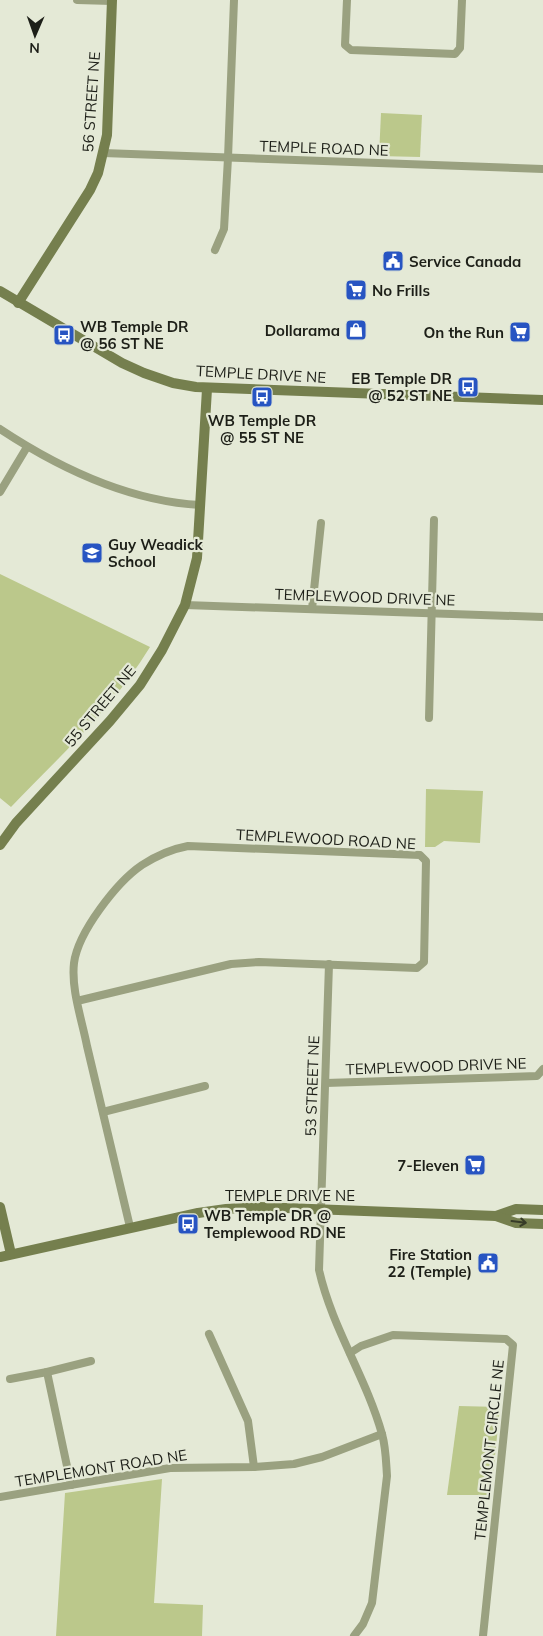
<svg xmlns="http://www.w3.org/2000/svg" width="543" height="1636" font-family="Mulish,sans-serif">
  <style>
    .green { fill: #bbc88b }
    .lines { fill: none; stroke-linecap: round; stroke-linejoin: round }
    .street { stroke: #9aa180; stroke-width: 8 }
    .secondary { stroke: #757f4e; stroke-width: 10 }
    .oneway { stroke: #373c28 }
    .labels { text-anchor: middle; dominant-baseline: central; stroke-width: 4.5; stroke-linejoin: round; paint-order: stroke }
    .street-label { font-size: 15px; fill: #1d1f18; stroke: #e4e9d6 }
    .poi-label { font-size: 15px; font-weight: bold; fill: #1d1f18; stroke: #e4e9d6; text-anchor: start }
  </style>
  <rect width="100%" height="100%" fill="#e4e9d6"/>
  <g class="green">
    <path d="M 381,113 L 422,115 L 420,157 L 379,156 Z"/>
    <path d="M 0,574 L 150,647 C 113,708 59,757 11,807 L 0,798 Z"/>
    <path d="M 426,789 L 483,791 L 480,843 L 444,841 L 435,847 L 425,847 Z"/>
    <path d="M 459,1406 L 500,1407 L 491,1495 L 447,1495 Z"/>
    <path d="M 162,1479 L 154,1603 L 203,1605 L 202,1636 L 56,1636 L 65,1493 Z"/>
  </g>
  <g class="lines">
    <g class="street">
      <path d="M 77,0 L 112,1"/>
      <path d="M 347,0 L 345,45 L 351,50 L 455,54 L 460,48 L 462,0"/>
      <path d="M 103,153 L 543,169"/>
      <path d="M 215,250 L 224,229 L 228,158 L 234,0"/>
      <path d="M 0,429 C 59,468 128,501 200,505"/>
      <path d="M 0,492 L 27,447"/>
      <path d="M 185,605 L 543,617"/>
      <path d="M 312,609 L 321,523"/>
      <path d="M 429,718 L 434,520"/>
      <path d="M 329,964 L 319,1270 C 332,1328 366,1377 382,1434 C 386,1448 386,1462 387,1476 L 372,1603 L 363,1624 L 354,1636"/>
      <path d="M 77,1001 L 231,964 L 259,962 L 417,968 L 424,962 L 426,861 L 420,855 L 188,846 C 172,849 156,856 142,865 C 117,882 78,932 74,963 C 71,990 82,1020 87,1046 C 101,1106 116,1167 130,1227"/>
      <path d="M 326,1083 L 537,1076 L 543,1069"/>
      <path d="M 103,1112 L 205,1086"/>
      <path d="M 209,1334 L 248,1421 L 254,1467"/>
      <path d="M 350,1353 L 361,1346 L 393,1335 L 506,1339 L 513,1345 L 483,1636"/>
      <path d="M 47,1372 L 71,1485"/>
      <path d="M 10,1379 L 47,1372 L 91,1361"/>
      <path d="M 0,1497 L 170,1468 L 254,1467 L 294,1464 L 322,1457 L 382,1434"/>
    </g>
    <g class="secondary">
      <path d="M 0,291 L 122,363 L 144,373 L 173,383 L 196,387 L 543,400"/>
      <path d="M 18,303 L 90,190 L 98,173 L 107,135 L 112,0"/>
      <path d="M 0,845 L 16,823 L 110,721 L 140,685 L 162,650 L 185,605 L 197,558 L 207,389"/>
      <path d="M 0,1207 L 11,1254"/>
      <path d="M 496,1216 L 516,1209 L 543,1210"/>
      <path d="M 0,1257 L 198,1213 L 226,1209 L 259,1207 L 496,1216 L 516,1223 L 543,1224"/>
    </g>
  </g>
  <defs><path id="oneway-shaft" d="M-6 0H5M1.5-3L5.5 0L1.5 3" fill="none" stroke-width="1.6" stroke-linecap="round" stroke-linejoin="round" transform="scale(1.25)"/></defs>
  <use class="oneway" href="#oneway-shaft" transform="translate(519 1222) rotate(7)"/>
  <defs>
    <g id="civic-square" transform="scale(1.125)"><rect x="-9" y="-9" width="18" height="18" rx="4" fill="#2754c2" stroke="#e4e9d6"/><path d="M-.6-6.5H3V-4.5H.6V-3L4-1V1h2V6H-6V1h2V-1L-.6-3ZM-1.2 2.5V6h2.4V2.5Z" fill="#fff"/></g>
    <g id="supermarket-square" transform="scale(1.125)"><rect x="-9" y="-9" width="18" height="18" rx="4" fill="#2754c2" stroke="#e4e9d6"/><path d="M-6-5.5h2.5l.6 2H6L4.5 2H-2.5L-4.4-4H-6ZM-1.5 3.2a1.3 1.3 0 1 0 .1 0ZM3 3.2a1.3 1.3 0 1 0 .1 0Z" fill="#fff"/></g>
    <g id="shop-square" transform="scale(1.125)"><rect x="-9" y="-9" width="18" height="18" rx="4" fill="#2754c2" stroke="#e4e9d6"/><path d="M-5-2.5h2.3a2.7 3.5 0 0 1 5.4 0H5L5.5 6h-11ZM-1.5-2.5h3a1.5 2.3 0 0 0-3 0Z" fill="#fff"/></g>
    <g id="bus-square" transform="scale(1.125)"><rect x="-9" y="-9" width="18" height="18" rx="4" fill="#2754c2" stroke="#e4e9d6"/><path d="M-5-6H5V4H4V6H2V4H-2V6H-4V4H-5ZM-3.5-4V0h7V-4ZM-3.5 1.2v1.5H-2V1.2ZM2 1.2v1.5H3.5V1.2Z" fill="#fff"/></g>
    <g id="school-square" transform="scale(1.125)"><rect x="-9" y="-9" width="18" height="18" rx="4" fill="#2754c2" stroke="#e4e9d6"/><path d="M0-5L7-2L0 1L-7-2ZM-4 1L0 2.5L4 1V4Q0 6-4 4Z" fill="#fff"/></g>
  </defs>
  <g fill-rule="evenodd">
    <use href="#civic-square" x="393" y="261"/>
    <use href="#supermarket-square" x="356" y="290"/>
    <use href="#shop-square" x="356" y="330"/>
    <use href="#supermarket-square" x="520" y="332"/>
    <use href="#bus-square" x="64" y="335"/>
    <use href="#bus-square" x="468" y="387"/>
    <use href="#bus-square" x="262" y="397"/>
    <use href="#school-square" x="92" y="553"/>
    <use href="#supermarket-square" x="475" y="1165"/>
    <use href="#bus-square" x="188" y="1224"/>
    <use href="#civic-square" x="488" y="1263"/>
  </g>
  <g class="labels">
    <g class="street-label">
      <text transform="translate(91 102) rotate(-86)">56 STREET NE</text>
      <text transform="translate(324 148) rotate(2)">TEMPLE ROAD NE</text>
      <text transform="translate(261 374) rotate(3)">TEMPLE DRIVE NE</text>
      <text transform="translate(365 597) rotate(2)">TEMPLEWOOD DRIVE NE</text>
      <text transform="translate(100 706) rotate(-50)">55 STREET NE</text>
      <text transform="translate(326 839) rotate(3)">TEMPLEWOOD ROAD NE</text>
      <text transform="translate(436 1066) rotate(-2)">TEMPLEWOOD DRIVE NE</text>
      <text transform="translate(312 1086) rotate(-88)">53 STREET NE</text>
      <text x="290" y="1195">TEMPLE DRIVE NE</text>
      <text transform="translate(489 1450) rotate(-84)">TEMPLEMONT CIRCLE NE</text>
      <text transform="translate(101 1468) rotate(-9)">TEMPLEMONT ROAD NE</text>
    </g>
    <g class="poi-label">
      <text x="409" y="261">Service Canada</text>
      <text x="372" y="290">No Frills</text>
      <text x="80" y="326">WB Temple DR<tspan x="80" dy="17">@ 56 ST NE</tspan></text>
      <text x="340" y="330" text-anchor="end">Dollarama</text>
      <text x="504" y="332" text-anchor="end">On the Run</text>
      <text x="452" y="378" text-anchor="end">EB Temple DR<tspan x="452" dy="17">@ 52 ST NE</tspan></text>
      <text x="262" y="420" text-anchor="middle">WB Temple DR<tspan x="262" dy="17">@ 55 ST NE</tspan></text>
      <text x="108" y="544">Guy Weadick<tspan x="108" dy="17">School</tspan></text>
      <text x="459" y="1165" text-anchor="end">7-Eleven</text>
      <text x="204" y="1215">WB Temple DR @<tspan x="204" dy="17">Templewood RD NE</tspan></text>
      <text x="472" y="1254" text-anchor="end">Fire Station<tspan x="472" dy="17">22 (Temple)</tspan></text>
    </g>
  </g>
  <g transform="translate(35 35) rotate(182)" stroke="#e4e9d6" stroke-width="4" paint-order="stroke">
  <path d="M0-4L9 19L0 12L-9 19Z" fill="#1d1f18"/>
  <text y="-8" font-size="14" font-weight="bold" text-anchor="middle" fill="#1d1f18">N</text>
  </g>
</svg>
